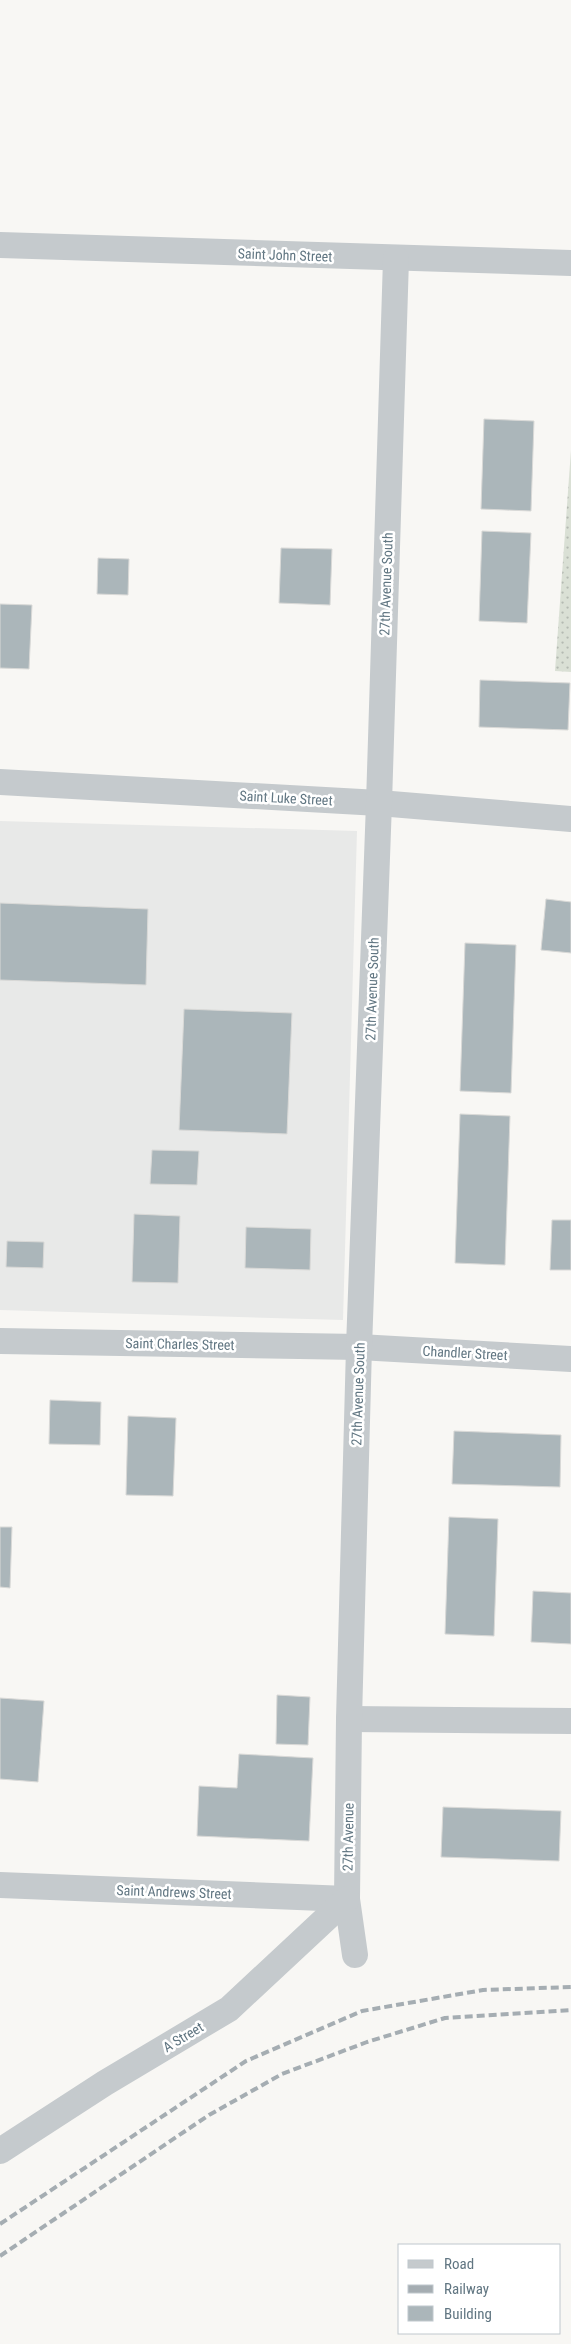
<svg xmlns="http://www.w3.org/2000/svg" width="571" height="2344" font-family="'Roboto Condensed',sans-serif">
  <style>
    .built { fill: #e8e9e8 }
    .park { fill: url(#park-dots) }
    .building { fill: #abb6ba; stroke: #d9d9d7 }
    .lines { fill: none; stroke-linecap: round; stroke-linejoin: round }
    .street { stroke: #c5cacd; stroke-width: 26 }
    .rail { stroke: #a5adb2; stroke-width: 4; stroke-dasharray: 8 4; stroke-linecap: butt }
    .labels { text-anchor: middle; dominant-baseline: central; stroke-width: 5; stroke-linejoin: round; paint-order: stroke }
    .street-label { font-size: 14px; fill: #617682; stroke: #fff }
  </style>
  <defs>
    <pattern id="park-dots" width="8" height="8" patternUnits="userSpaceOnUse" patternTransform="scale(1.25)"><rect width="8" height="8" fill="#dae0d5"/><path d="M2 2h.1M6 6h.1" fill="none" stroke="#b4bab2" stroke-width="1.8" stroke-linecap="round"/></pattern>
  </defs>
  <rect width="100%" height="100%" fill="#f8f7f4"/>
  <path class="built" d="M 0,821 L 357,831 L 343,1320 L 0,1310 Z"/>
  <path class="park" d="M 571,450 L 571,672 L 555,671 Z"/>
  <g class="building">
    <path d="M 484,419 L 534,421 L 531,511 L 481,509 Z"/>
    <path d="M 482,531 L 531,533 L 527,623 L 479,621 Z"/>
    <path d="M 281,548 L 332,549 L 330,605 L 279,603 Z"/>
    <path d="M 98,558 L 129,559 L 128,595 L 97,594 Z"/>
    <path d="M 0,604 L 32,605 L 29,669 L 0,668 Z"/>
    <path d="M 480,680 L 570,683 L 568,730 L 479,727 Z"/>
    <path d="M 546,899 L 571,902 L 571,953 L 541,950 Z"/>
    <path d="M 0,903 L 148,909 L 146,985 L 0,980 Z"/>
    <path d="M 465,943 L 516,945 L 511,1093 L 460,1091 Z"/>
    <path d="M 184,1009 L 292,1013 L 287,1134 L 179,1130 Z"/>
    <path d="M 460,1114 L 510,1116 L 505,1265 L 455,1263 Z"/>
    <path d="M 152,1150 L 199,1151 L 197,1185 L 150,1184 Z"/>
    <path d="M 134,1214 L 180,1216 L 178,1283 L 132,1282 Z"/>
    <path d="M 552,1220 L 571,1220 L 571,1270 L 550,1270 Z"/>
    <path d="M 246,1227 L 311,1229 L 310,1270 L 245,1268 Z"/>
    <path d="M 7,1241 L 44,1242 L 43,1268 L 6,1267 Z"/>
    <path d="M 50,1400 L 101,1402 L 100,1445 L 49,1444 Z"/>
    <path d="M 128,1416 L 176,1418 L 173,1496 L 126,1495 Z"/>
    <path d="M 454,1431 L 561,1435 L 560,1487 L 452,1484 Z"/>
    <path d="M 449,1517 L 498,1519 L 494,1636 L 445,1634 Z"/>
    <path d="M 0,1527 L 12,1527 L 10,1588 L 0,1587 Z"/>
    <path d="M 533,1591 L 571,1593 L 571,1644 L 531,1642 Z"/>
    <path d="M 277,1695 L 310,1697 L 308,1745 L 276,1744 Z"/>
    <path d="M 0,1698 L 44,1701 L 38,1782 L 0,1779 Z"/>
    <path d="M 239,1754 L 313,1758 L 309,1841 L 197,1836 L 199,1786 L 237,1788 Z"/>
    <path d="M 443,1807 L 561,1811 L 559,1861 L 441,1857 Z"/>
  </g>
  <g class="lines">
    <g class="street">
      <path d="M 0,245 L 571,263"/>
      <path d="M 0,782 L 379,803 L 571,819"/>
      <path d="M 0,1341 L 359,1347 L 571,1359"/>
      <path d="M 349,1719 L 571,1721"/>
      <path d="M 0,1885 L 347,1899"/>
      <path d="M 355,1955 L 347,1899 L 349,1719 L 359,1347 L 379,803 L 396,259"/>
      <path d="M 0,2151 L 105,2083 L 229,2009 L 347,1899"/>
    </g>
    <g class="rail">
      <path d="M 0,2224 L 246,2061 L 362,2011 L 483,1990 L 571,1987"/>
      <path d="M 0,2256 L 209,2115 L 282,2074 L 367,2042 L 445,2018 L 571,2010"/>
    </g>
  </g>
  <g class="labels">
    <g class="street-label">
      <text transform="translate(285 255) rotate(2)">Saint John Street</text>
      <text transform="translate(386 584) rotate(-88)">27th Avenue South</text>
      <text transform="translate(286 798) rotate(3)">Saint Luke Street</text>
      <text transform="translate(372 989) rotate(-88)">27th Avenue South</text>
      <text transform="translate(180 1344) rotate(1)">Saint Charles Street</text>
      <text transform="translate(465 1353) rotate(3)">Chandler Street</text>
      <text transform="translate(358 1394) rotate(-88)">27th Avenue South</text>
      <text transform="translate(348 1837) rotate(-89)">27th Avenue</text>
      <text transform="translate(174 1892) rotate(2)">Saint Andrews Street</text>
      <text transform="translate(183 2037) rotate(-31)">A Street</text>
    </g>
  </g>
  <rect x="398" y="2244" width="162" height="90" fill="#ffffff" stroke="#c0c8cd"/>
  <rect x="408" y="2260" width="25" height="8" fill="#c5cacd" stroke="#c0c8cd"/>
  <text x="444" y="2269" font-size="15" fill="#617682">Road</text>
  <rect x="408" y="2285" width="25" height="8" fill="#a5adb2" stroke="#c0c8cd"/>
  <text x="444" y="2294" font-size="15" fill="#617682">Railway</text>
  <rect x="408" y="2306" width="25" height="15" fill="#abb6ba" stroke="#c0c8cd"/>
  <text x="444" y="2319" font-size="15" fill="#617682">Building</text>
</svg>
